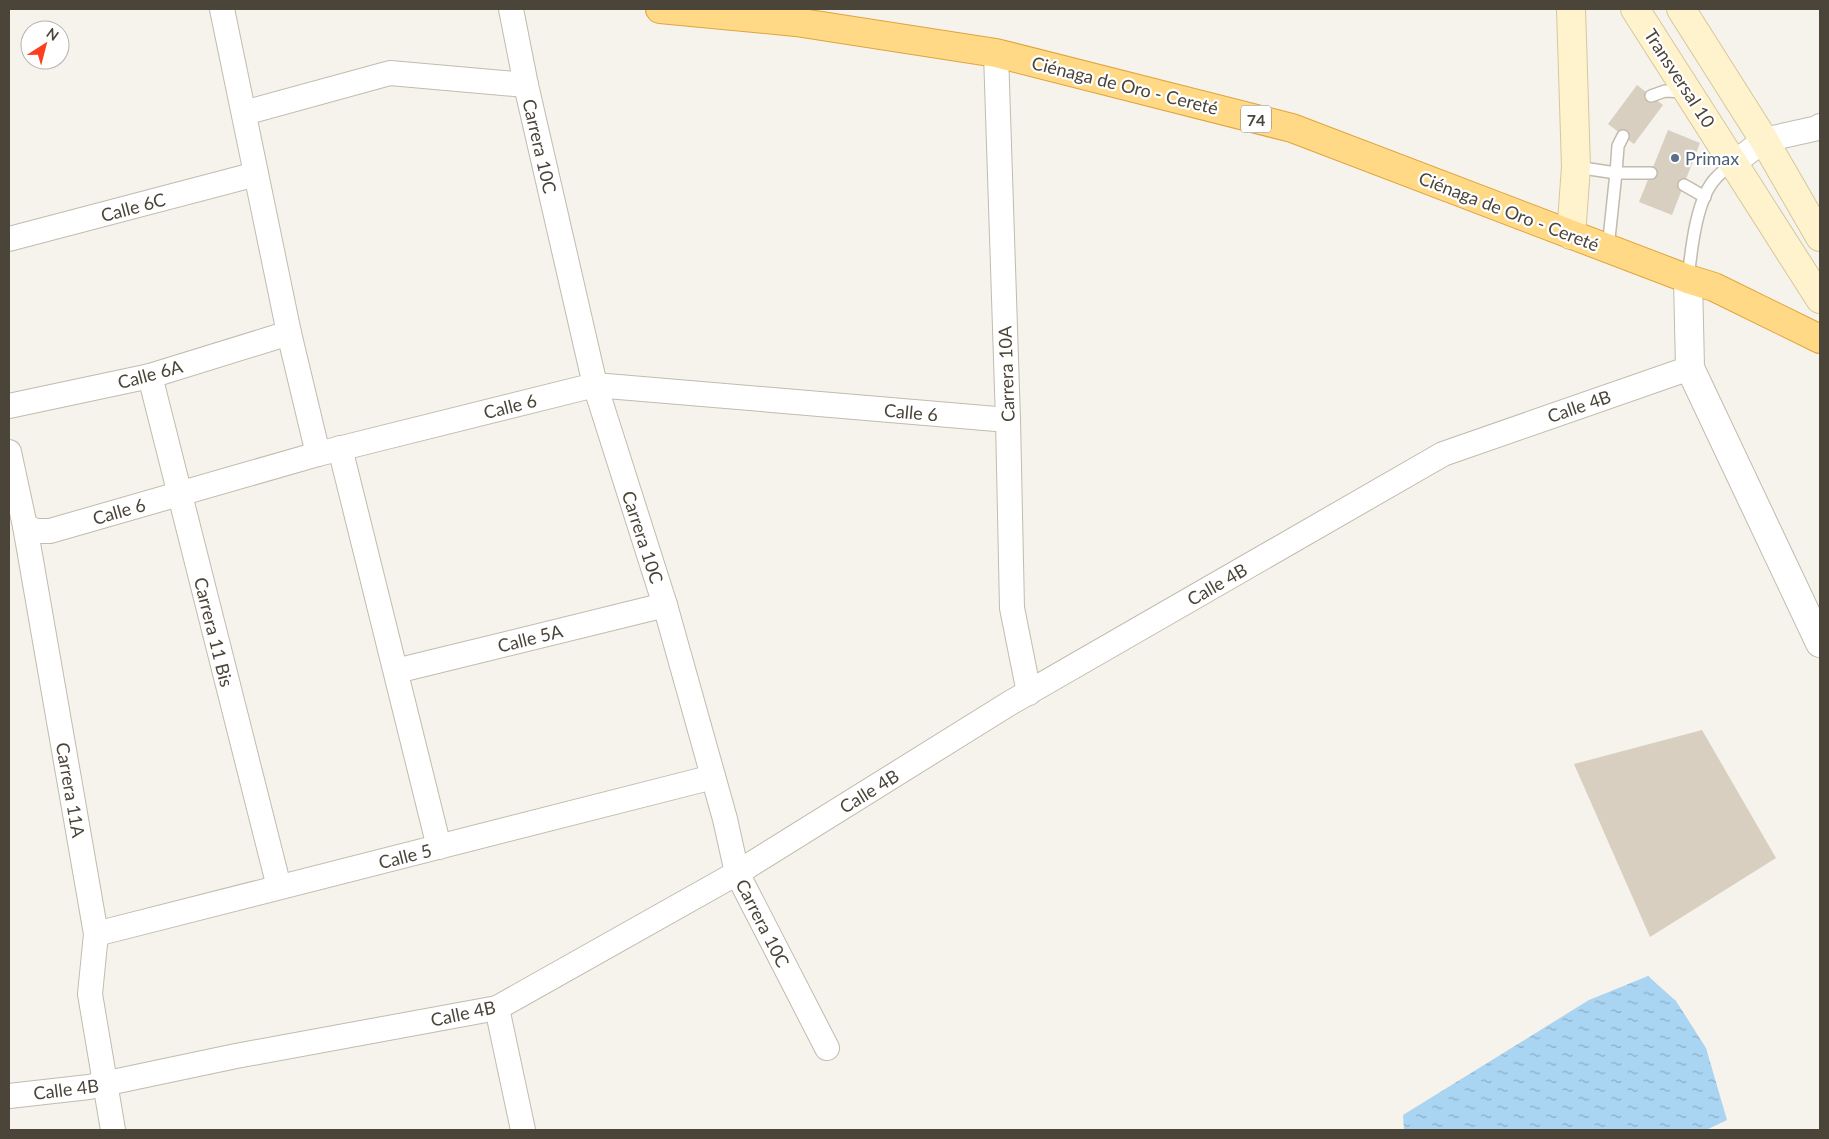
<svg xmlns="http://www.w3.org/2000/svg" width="1829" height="1139" font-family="Lato,sans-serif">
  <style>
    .water { fill: url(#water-ripples) }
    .building { fill: #d8cfc1 }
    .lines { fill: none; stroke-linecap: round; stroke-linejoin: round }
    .service-casing { stroke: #c2bbae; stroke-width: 14 }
    .minor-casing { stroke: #c2bbae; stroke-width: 26 }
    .tertiary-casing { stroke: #c2bbae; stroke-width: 30 }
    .secondary-casing { stroke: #d6c79b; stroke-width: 30 }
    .trunk-casing { stroke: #e0a43c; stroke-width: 30 }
    .service { stroke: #fff; stroke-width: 11 }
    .minor { stroke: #fff; stroke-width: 24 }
    .tertiary { stroke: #fff; stroke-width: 28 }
    .secondary { stroke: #fff3cd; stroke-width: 28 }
    .trunk { stroke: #ffd985; stroke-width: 28 }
    .service-dot { fill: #5c6f8a; stroke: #fff; stroke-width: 2 }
    .labels { text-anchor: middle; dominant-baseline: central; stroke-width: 4.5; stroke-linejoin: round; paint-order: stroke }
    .shield { fill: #fff; stroke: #817c74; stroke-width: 1 }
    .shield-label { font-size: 16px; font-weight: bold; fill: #4b4439 }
    .street-label { font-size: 18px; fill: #4b4439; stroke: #fff }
    .service-label { font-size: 18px; fill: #4e5e75; stroke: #fff; text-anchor: start }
  </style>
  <defs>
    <pattern id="water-ripples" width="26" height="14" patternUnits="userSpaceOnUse" patternTransform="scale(1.25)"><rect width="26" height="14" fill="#a9d4f2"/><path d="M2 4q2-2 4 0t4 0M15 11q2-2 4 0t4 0" fill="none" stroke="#8caec5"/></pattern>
  </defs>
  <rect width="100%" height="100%" fill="#f6f3ec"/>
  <path class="water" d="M 1648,976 L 1676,1001 L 1706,1048 L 1727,1120 L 1706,1130 L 1404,1130 L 1403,1115 L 1589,1000 Z"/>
  <g class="building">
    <path d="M 1637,85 L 1663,105 L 1634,144 L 1608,124 Z"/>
    <path d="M 1668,130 L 1700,143 L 1672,215 L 1639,202 Z"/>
    <path d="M 1702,730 L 1776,858 L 1650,937 L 1574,764 Z"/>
  </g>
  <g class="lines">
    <g class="service-casing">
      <g id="service">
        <path d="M 1651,96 L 1665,91 L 1685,92"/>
        <path d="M 1623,136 L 1618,146 L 1616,173 L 1651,173"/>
        <path d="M 1576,167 L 1616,173 L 1608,248"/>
        <path d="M 1684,185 L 1705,197"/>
        <path d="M 1688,279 C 1691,252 1696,198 1716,178 C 1721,172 1728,168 1734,163"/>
      </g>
    </g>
    <g class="minor-casing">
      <g id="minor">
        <path d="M 222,9 L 289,333 L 318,454"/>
        <path d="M 511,9 L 526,85 L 595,385 L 665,605 L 725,819 L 737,873 L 827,1048"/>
        <path d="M 996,53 L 1008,420 L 1012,608 L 1029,693"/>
        <path d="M 244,113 L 390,73 L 526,85"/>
        <path d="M 1734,163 L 1764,140 L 1818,128 L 1820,126"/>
        <path d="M 9,239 L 256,174"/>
        <path d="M 150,376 L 279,887"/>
        <path d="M 9,406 L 150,376 L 289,333"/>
        <path d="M 340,448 L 439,847"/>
        <path d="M 9,452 L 25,526 L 96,934 L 90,994 L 113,1130"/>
        <path d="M 25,526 L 36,531 L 50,531 L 318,454 L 595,385 L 1008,420"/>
        <path d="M 396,671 L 665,605"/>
        <path d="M 96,934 L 713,777"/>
        <path d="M 497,1008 L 523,1130"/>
        <path d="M 9,1096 L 89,1087 L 236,1056 L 497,1008 L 737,873 L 1010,703 L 1443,454 L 1690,368"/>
      </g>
    </g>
    <g class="tertiary-casing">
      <path id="tertiary" d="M 1688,279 L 1690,368 L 1820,643"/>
    </g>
    <g class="secondary-casing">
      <g id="secondary">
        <path d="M 1571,9 L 1576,167 L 1571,235"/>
        <path d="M 1635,9 L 1820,299"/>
        <path d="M 1681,9 L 1764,140 L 1820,237"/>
      </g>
    </g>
    <g class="trunk-casing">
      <path id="trunk" d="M 660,9 L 796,22 L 996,53 L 1292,128 L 1688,279 L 1714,287 L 1820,339"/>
    </g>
    <use href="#service" class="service"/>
    <use href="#minor" class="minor"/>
    <use href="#tertiary" class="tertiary"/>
    <use href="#secondary" class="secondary"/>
    <use href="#trunk" class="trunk"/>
  </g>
  <circle class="service-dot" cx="1675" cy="158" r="5"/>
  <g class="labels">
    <rect class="shield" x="1241" y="105.5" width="30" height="27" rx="4"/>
    <g class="shield-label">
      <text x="1256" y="119">74</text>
    </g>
    <g class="street-label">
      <text transform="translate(1680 78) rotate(57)">Transversal 10</text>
      <text transform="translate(1125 85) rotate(14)">Ciénaga de Oro - Cereté</text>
      <text transform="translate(540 146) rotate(77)">Carrera 10C</text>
      <text transform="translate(133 207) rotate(-15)">Calle 6C</text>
      <text transform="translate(1509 211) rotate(21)">Ciénaga de Oro - Cereté</text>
      <text transform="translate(150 374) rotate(-15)">Calle 6A</text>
      <text transform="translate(1006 374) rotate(-92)">Carrera 10A</text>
      <text transform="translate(510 406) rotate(-14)">Calle 6</text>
      <text transform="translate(1579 406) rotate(-19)">Calle 4B</text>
      <text transform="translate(911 412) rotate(5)">Calle 6</text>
      <text transform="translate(119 511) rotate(-16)">Calle 6</text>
      <text transform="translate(643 537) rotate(72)">Carrera 10C</text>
      <text transform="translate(1217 584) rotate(-30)">Calle 4B</text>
      <text transform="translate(214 632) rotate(76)">Carrera 11 Bis</text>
      <text transform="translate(530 638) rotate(-14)">Calle 5A</text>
      <text transform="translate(71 790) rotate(80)">Carrera 11A</text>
      <text transform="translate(869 791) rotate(-32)">Calle 4B</text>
      <text transform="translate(405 856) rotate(-14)">Calle 5</text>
      <text transform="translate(763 923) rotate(63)">Carrera 10C</text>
      <text transform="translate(463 1013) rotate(-12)">Calle 4B</text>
      <text transform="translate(66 1089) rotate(-7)">Calle 4B</text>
    </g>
    <g class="service-label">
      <text x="1685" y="158">Primax</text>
    </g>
  </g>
  <rect width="1829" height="1139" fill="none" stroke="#4b4439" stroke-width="20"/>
  <g transform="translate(45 45) rotate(36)"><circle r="24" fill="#ffffff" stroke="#b7b4b0"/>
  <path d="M0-4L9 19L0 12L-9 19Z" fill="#fc3f1d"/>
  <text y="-8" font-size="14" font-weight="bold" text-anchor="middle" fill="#4b4439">N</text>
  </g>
</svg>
